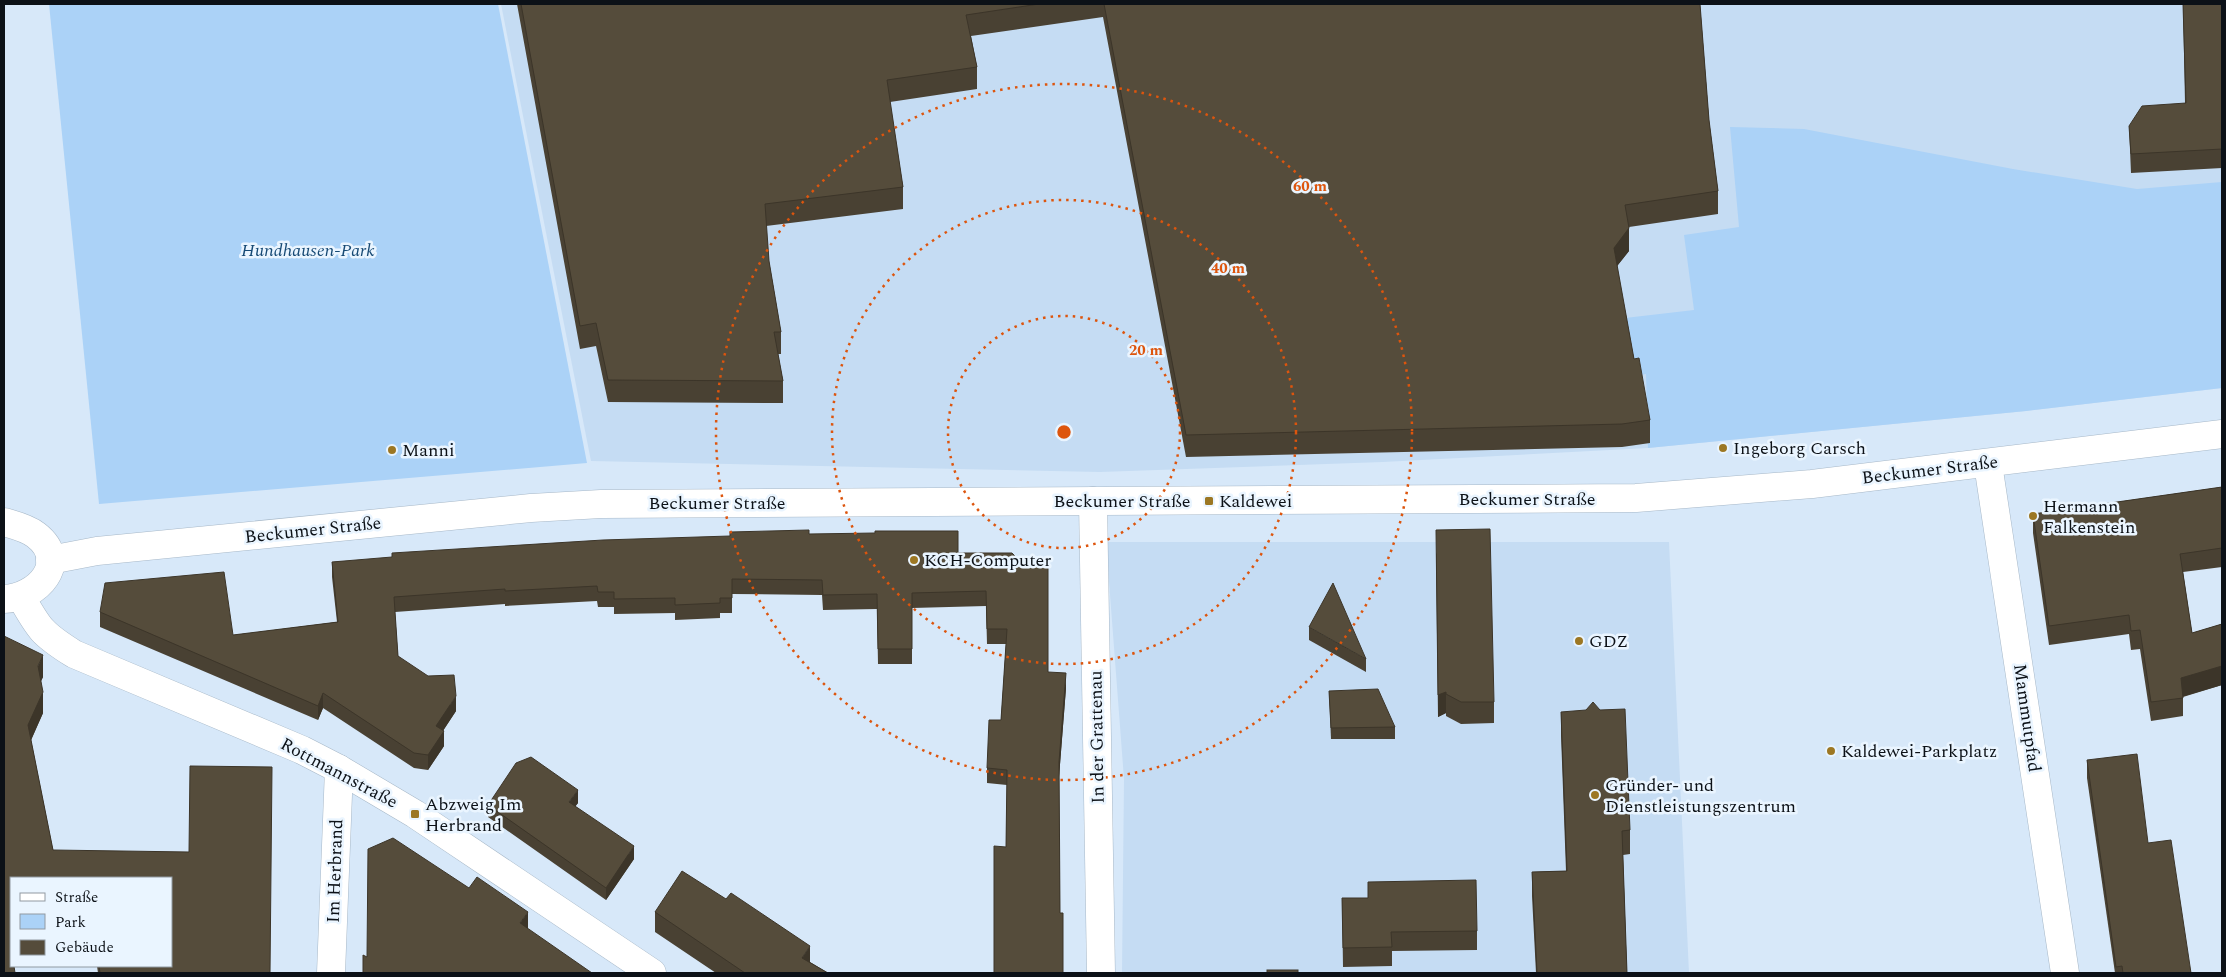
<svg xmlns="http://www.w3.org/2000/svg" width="2226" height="977" font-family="Spectral,serif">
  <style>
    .built { fill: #c5dcf3 }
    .green { fill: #abd2f7 }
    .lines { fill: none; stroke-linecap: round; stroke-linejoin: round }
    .minor-casing { stroke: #a7b8c8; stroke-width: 29 }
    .minor { stroke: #fff; stroke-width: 28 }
    .wall { fill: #494133 }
    .shaded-wall { fill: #3c3529 }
    .building { fill: #554c3b; stroke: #3c3529 }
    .ring { fill: none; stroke: #dd550d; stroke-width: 2.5; stroke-dasharray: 2.5 5 }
    .poi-dot { fill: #9c7723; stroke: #eaf5ff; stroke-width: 2 }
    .labels { text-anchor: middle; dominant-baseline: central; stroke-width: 5; stroke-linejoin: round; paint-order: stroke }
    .park-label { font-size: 18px; font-style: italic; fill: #174a75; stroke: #eaf5ff }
    .poi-label { font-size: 18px; fill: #0c1117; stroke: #eaf5ff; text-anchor: start }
    .street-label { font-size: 18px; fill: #0c1117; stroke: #eaf5ff }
    .centre { fill: #dd550d; stroke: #eaf5ff; stroke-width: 2.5 }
    .ring-label { font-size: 15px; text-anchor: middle; font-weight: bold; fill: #dd550d; stroke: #eaf5ff; stroke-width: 5; stroke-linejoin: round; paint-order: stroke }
  </style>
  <rect width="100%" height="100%" fill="#d7e8f9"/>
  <g class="built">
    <path d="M 501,4 L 2222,4 L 2222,388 L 2026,411 L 1648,448 L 1383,462 L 1100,472 L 591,461 Z"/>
    <path d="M 1106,542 L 1669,542 L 1689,973 L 1122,973 L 1124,779 Z"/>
  </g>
  <g class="green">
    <path d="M 49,4 L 498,4 L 587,463 L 99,504 Z"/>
    <path d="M 1730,127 L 1804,129 L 2013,169 L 2137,189 L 2222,182 L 2222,388 L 2026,411 L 1648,448 L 1646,374 L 1635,376 L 1625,318 L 1694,310 L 1684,235 L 1739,227 Z"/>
  </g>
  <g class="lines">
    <g class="minor-casing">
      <g id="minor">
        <path d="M 1988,464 L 2065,973"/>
        <path d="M 1093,501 L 1101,973"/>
        <path d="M 4,522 C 14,525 27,528 36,535 C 71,562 37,598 4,599"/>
        <path d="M 50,560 L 97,551 L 531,508 L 601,504 L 1636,498 L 1812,484 L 2222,434"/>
        <path d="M 21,597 C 39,629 42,634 74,654 L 302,750 L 339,769 L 415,814 L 652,973"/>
        <path d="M 331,973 L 339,769"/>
      </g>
    </g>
    <use href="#minor" class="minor"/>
  </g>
  <g class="wall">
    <path d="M 517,4 L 1700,4 L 1709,120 L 1718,191 L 1718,214 L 1629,227 L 1629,251 L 1617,266 L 1634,359 L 1650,420 L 1650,443 L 1622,447 L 1186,457 L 1103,17 L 971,36 L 977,67 L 977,89 L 890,102 L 903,187 L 903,209 L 766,226 L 769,261 L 781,332 L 781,354 L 778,354 L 783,381 L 783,403 L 608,402 L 596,346 L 580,349 Z"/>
    <path d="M 2183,4 L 2222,4 L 2222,168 L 2131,173 L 2129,126 L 2185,103 Z"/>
    <path d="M 2222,487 L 2222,567 L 2183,572 L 2192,633 L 2222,624 L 2222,685 L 2183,697 L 2183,716 L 2151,721 L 2140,649 L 2131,650 L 2129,634 L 2049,645 L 2033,533 L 2033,514 Z"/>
    <path d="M 809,534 L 958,553 L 1048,672 L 1066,688 L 1059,777 L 1060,913 L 1063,973 L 1006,847 L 1007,785 L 987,783 L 987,768 L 1001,720 L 1006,644 L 987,644 L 986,606 L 912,608 L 912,664 L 878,664 L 877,609 L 823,610 L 822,595 L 732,594 L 732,613 L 720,613 L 720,618 L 675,620 L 675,613 L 614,614 L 614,607 L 598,607 L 597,601 L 505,606 L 505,604 L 395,612 L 398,656 L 456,711 L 443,731 L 444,746 L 428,770 L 414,768 L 323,708 L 318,720 L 100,627 L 100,612 L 233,635 L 337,622 L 332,577 L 332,562 Z"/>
    <path d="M 1436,552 L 1494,702 L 1494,723 L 1461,724 L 1446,716 L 1446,713 L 1438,717 Z"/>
    <path d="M 1309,627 L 1366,659 L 1366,672 L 1309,640 Z"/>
    <path d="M 4,636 L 43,677 L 41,681 L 43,713 L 31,740 L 53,850 L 271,973 L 98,973 L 97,966 L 171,966 L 11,878 L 11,966 L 4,973 Z"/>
    <path d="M 1329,691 L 1395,727 L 1395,739 L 1331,739 Z"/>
    <path d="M 1561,712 L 1630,830 L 1630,854 L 1623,855 L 1627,973 L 1536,973 L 1532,896 L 1532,872 L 1566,871 L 1561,735 Z"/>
    <path d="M 2087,760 L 2148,843 L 2191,973 L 2115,973 L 2087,778 Z"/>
    <path d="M 578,803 L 575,806 L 634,859 L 606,900 L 488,817 L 488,805 Z"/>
    <path d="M 1342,898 L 1477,931 L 1477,950 L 1392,951 L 1392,966 L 1343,967 Z"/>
    <path d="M 726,899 L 810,962 L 828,973 L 716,973 L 655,932 L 655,912 Z"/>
  </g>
  <g class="shaded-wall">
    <path d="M 1629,228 L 1629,251 L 1614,270 L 1614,248 Z"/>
    <path d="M 43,655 L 43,677 L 38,687 L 38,666 Z"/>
    <path d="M 2222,666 L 2222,685 L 2181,697 L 2181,678 Z"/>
    <path d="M 1066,673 L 1066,688 L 1059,777 L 1059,762 Z"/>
    <path d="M 43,692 L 43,713 L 28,747 L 28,725 Z"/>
    <path d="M 1446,692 L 1446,713 L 1438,717 L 1438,695 Z"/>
    <path d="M 323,693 L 323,708 L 318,720 L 318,706 Z"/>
    <path d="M 456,696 L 456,711 L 436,741 L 436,726 Z"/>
    <path d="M 444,731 L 444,746 L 428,770 L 428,755 Z"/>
    <path d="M 578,790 L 578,803 L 569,815 L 569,802 Z"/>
    <path d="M 634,846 L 634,859 L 606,900 L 606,888 Z"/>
    <path d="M 528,912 L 528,931 L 520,923 Z"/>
    <path d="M 810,946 L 810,966 L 802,958 Z"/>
  </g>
  <g class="building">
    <path d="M 521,4 L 1039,4 L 966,15 L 977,67 L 887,80 L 903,187 L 765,204 L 769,261 L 781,332 L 774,332 L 783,381 L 608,380 L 596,323 L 580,326 Z"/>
    <path d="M 1104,4 L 1700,4 L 1709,120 L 1718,191 L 1625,205 L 1629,228 L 1614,248 L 1634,359 L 1639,358 L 1650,420 L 1622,424 L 1186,435 Z"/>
    <path d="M 2183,4 L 2222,4 L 2222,149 L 2131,154 L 2129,126 L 2142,106 L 2186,103 Z"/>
    <path d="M 2222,487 L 2222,548 L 2180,554 L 2192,633 L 2222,624 L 2222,666 L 2181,678 L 2183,698 L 2151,702 L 2140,630 L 2131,631 L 2129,615 L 2049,626 L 2033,514 Z"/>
    <path d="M 1490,529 L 1494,702 L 1461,702 L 1446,694 L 1446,692 L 1438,695 L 1436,530 Z"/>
    <path d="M 809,530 L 809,534 L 875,533 L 875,531 L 958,531 L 958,553 L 1012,553 L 1018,559 L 1048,559 L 1048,672 L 1066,673 L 1059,762 L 1060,913 L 1063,913 L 1063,973 L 994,973 L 994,846 L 1006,847 L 1007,770 L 987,768 L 989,720 L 1001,720 L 1007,629 L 987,629 L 986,591 L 912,593 L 912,649 L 878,649 L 877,594 L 823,595 L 822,580 L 732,579 L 732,598 L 720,598 L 720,603 L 675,605 L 675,598 L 614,599 L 614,592 L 598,592 L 597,586 L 505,591 L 505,589 L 394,597 L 398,656 L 428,676 L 454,675 L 456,696 L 436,726 L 444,731 L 428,755 L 414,753 L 323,693 L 318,706 L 100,612 L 105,583 L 224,572 L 233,635 L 338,622 L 332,562 L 392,557 L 392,553 L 603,540 L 730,536 L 730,532 Z"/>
    <path d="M 1333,583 L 1366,659 L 1309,627 Z"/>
    <path d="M 4,636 L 43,655 L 38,666 L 43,692 L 28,725 L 53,850 L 189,852 L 190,766 L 272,767 L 270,973 L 100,973 L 99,966 L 171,966 L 171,878 L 11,878 L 11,966 L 14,966 L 15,973 L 4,973 Z"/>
    <path d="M 1378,689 L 1395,727 L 1331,728 L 1329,691 Z"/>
    <path d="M 1593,702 L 1600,710 L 1625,709 L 1630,830 L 1622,831 L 1627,973 L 1537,973 L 1532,872 L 1567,871 L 1561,712 L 1586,710 Z"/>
    <path d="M 2137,754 L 2148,843 L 2171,840 L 2191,973 L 2123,973 L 2122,966 L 2116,967 L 2087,760 Z"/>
    <path d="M 531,757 L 578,790 L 569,802 L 634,846 L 606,888 L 488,805 L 516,763 Z"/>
    <path d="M 393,838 L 469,888 L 477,877 L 528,912 L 520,923 L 592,973 L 363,973 L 363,955 L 367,957 L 368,849 Z"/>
    <path d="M 682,871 L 726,899 L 731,893 L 810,946 L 802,958 L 828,973 L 745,973 L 655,912 Z"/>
    <path d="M 1476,880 L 1477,931 L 1391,932 L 1392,947 L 1343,948 L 1342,898 L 1368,898 L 1368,882 Z"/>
    <rect x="1267" y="970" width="31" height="3"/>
  </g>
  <g class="ring">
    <circle cx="1064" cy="432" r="116"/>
    <circle cx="1064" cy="432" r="232"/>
    <circle cx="1064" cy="432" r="348"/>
  </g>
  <g class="poi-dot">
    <circle cx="1723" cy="448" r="5"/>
    <circle cx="392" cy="450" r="5"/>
    <rect x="1204" y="496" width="10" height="10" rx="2.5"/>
    <circle cx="2033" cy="516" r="5"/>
    <circle cx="914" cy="560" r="5"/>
    <circle cx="1579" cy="641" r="5"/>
    <circle cx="1831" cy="751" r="5"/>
    <circle cx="1595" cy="795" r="5"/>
    <rect x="410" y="809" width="10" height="10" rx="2.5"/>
  </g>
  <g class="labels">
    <g class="park-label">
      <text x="308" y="250">Hundhausen-Park</text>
    </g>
    <g class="poi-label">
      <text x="1733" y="448">Ingeborg Carsch</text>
      <text x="402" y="450">Manni</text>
      <text x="1219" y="501">Kaldewei</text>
      <text x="2043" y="506">Hermann<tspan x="2043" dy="21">Falkenstein</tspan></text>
      <text x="924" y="560">KCH-Computer</text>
      <text x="1589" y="641">GDZ</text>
      <text x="1841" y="751">Kaldewei-Parkplatz</text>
      <text x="1605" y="785">Gründer- und<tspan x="1605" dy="21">Dienstleistungszentrum</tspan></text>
      <text x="425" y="804">Abzweig Im<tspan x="425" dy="21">Herbrand</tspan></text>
    </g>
    <g class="street-label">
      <text transform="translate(1930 470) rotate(-7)">Beckumer Straße</text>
      <text x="1527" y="499">Beckumer Straße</text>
      <text x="1122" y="501">Beckumer Straße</text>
      <text x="717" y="503">Beckumer Straße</text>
      <text transform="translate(313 530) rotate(-6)">Beckumer Straße</text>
      <text transform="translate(2027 718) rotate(82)">Mammutpfad</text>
      <text transform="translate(1097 737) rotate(-91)">In der Grattenau</text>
      <text transform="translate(339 773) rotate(28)">Rottmannstraße</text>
      <text transform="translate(335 871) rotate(-88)">Im Herbrand</text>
    </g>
  </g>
  <circle cx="1064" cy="432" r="8" class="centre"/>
  <g class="ring-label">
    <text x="1310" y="191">60 m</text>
    <text x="1228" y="273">40 m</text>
    <text x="1146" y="355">20 m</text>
  </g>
  <rect width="2226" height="977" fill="none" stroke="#0c1117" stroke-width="10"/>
  <rect x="10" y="877" width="162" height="90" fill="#eaf5ff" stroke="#919aa2"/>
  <rect x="20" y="893" width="25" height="8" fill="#ffffff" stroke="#919aa2"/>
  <text x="55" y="902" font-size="15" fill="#0c1117">Straße</text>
  <rect x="20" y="914" width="25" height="15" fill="#abd2f7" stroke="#919aa2"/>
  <text x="55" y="927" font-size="15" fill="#0c1117">Park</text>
  <rect x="20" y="940" width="25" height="15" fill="#554c3b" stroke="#919aa2"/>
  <text x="55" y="952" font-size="15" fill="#0c1117">Gebäude</text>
</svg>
